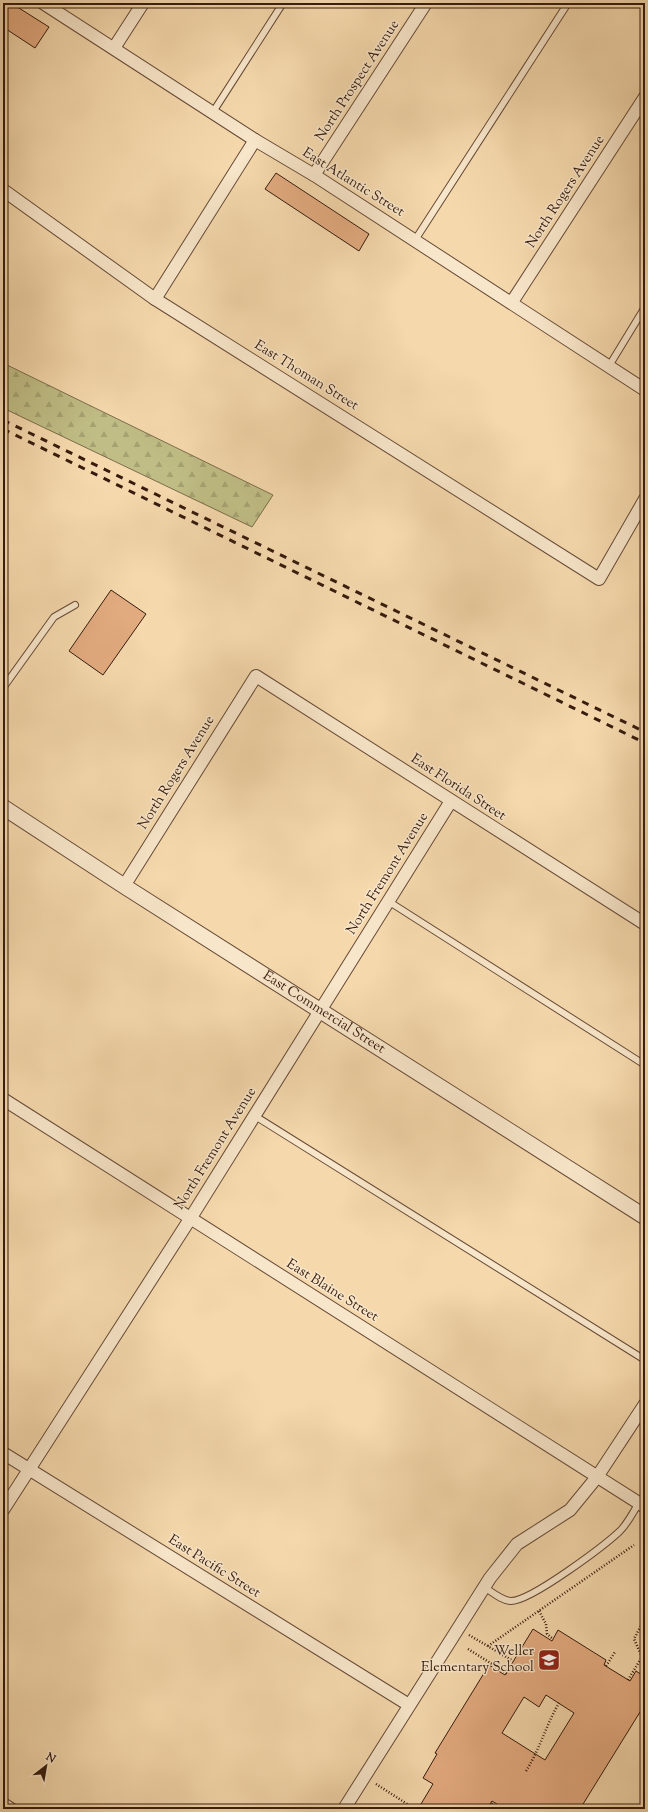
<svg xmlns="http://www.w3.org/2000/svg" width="648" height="1812" font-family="'Sorts Mill Goudy',serif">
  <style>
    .forest { fill: url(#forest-firs); stroke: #7b6c4a }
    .building { fill: #e3ab80; stroke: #361b0e; fill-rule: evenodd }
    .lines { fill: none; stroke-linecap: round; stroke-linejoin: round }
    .service-casing { stroke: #664a36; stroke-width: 8 }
    .minor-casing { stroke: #664a36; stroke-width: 14 }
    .tertiary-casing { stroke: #664a36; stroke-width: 17 }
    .path { stroke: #361b0e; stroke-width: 2.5; stroke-dasharray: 1 2; stroke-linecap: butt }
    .service { stroke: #f8e6ca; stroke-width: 6 }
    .minor { stroke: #f8e6ca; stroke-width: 12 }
    .tertiary { stroke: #f8e6ca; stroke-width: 15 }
    .rail { stroke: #361b0e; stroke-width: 3; stroke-dasharray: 7 7; stroke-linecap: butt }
    .labels { text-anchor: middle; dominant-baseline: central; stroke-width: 3; stroke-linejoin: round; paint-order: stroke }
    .street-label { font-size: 14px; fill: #361b0e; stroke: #f8e6ca }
    .poi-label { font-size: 14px; fill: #361b0e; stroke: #f8e6ca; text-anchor: end }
  </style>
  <defs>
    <pattern id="forest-firs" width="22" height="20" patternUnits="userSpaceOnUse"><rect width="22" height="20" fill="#c0be86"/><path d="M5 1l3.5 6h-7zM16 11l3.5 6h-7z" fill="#a6a372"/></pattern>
  </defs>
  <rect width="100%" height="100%" fill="#f5d9ad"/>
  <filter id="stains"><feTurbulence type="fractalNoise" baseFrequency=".005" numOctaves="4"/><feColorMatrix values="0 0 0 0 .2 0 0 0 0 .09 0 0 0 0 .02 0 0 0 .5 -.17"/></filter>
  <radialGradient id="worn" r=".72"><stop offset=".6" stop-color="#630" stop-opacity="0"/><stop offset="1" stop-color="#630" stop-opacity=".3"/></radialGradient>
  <path class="forest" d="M 3,363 L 273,495 L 252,527 L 3,408 Z"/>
  <g class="building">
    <path d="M 3,3 L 11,3 L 49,27 L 35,48 L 3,27 Z"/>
    <path d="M 276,173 L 369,234 L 359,251 L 265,189 Z"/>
    <path d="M 111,590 L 146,614 L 103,675 L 69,651 Z"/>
    <path d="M 533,1629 L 552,1641 L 558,1630 L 606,1660 L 604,1665 L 630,1681 L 636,1671 L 645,1677 L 645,1704 L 580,1809 L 505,1809 L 492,1801 L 487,1809 L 429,1809 L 421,1804 L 433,1784 L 423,1778 L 437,1754 L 435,1753 L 489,1665 L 505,1675 ZM 546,1695 L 574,1713 L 545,1760 L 502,1733 L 524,1697 L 539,1707 Z"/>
  </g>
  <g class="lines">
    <g class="service-casing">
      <g id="service">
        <path d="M 213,112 L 283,3"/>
        <path d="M 415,240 L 568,3"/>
        <path d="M 609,366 L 645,307"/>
        <path d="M 3,688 L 54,617 L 75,605"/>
        <path d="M 388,901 L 645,1065"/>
        <path d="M 255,1116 L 645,1360"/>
        <path d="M 484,1587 C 492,1592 502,1601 511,1601 C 531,1601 604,1546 620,1531 C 628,1523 633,1512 639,1503"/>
      </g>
    </g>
    <g class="minor-casing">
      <g id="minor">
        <path d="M 43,3 L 255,140 L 314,175 L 645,390"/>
        <path d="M 114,48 L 143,3"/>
        <path d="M 314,175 L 426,3"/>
        <path d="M 3,190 L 155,299 L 599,579 L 645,499"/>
        <path d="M 155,299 L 255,140"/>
        <path d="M 512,302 L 645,97"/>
        <path d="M 124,886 L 256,676 L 645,924"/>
        <path d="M 3,1099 L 645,1507"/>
        <path d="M 3,1453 L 409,1705"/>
        <path d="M 3,1510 L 190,1219 L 451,801"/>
        <path d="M 3,1804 L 11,1809"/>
        <path d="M 344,1809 L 490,1578 L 517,1544 L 570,1510 L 597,1477 L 645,1404"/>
      </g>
    </g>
    <g class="tertiary-casing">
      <g id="tertiary">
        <path id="s1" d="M 3,807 L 124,886 L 645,1217"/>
      </g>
    </g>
    <g class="path">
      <path d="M 539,1611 L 546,1624 L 547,1634 L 553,1639"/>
      <path d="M 469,1635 L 513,1661"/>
      <path d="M 488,1646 L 634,1545"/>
      <path d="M 468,1649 L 508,1674"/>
      <path d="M 606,1666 L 615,1652"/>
      <path d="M 628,1680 L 642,1657 L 634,1639 L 645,1618"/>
      <path d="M 526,1771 C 540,1749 546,1725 559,1703"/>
      <path d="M 376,1784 L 415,1809"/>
      <path d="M 423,1809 L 425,1806"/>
      <path d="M 489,1809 L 493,1802"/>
    </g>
    <use href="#service" class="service"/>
    <use href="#minor" class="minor"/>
    <use href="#tertiary" class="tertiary"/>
    <g class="rail">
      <path d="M 3,420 L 645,732"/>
      <path d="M 3,429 L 645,743"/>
    </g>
  </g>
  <defs>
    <g id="school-square" transform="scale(1.15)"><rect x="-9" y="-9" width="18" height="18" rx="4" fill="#8f2418" stroke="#f8e6ca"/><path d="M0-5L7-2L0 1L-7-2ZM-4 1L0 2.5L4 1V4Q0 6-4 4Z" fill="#fff"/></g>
  </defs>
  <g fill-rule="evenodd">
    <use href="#school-square" x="549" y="1660"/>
  </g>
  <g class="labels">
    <g class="street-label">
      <text transform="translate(358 81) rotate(-57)">North Prospect Avenue</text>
      <text transform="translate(353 183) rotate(32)">East Atlantic Street</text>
      <text transform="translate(566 192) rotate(-57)">North Rogers Avenue</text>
      <text transform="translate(306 376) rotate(32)">East Thoman Street</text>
      <text transform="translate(177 773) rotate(-58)">North Rogers Avenue</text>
      <text transform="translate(458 788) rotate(33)">East Florida Street</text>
      <text transform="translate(388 874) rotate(-58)">North Fremont Avenue</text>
      <text stroke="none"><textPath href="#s1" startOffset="381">East Commercial Street</textPath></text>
      <text transform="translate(216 1149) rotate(-58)">North Fremont Avenue</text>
      <text transform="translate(332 1291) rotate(32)">East Blaine Street</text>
      <text transform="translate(214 1567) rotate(32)">East Pacific Street</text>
    </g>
    <g class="poi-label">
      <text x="534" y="1652">Weller<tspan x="534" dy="16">Elementary School</tspan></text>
    </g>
  </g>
  <rect width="648" height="1812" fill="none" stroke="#f5d9ad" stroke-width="16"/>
  <rect x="4" y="4" width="640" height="1804" fill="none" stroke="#361b0e" stroke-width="2"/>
  <rect x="8" y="8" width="632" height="1796" fill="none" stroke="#361b0e"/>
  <g transform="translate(46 1766) rotate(31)" stroke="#f8e6ca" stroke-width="3" paint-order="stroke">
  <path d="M0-3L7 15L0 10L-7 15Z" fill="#361b0e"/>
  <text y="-6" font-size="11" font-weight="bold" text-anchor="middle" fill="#361b0e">N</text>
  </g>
  <rect width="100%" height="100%" filter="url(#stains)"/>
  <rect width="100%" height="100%" fill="url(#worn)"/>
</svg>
